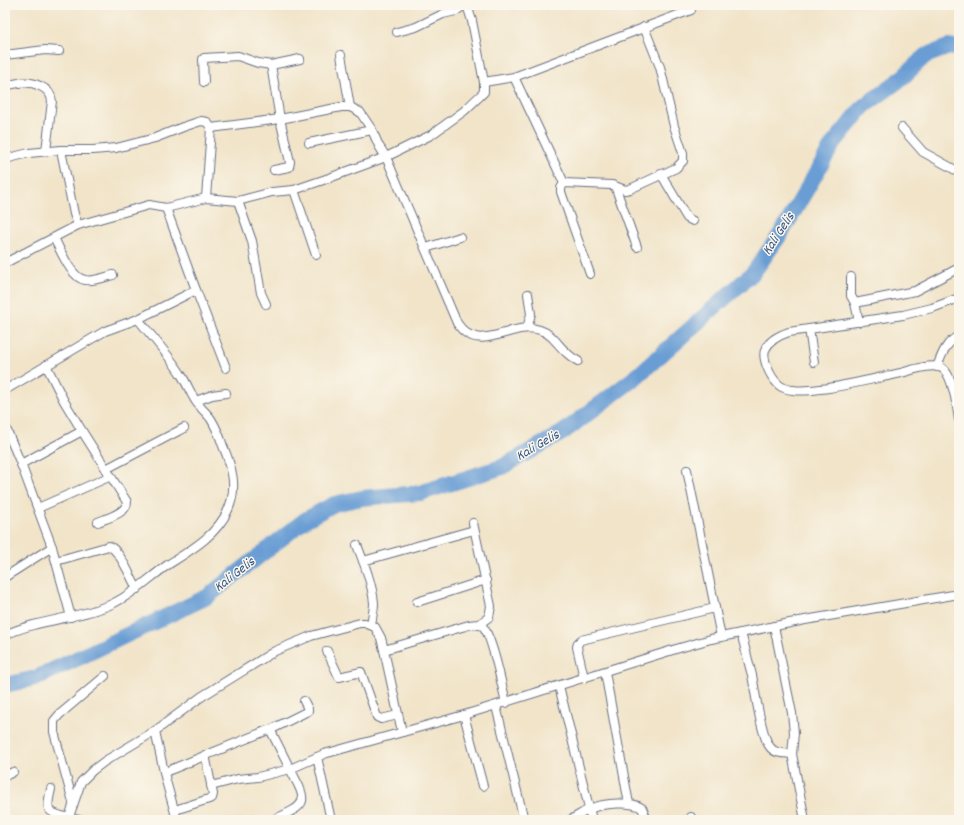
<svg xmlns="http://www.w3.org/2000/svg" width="964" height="825" font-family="Dekko,sans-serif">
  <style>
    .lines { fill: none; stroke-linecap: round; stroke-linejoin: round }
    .river { stroke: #699dd4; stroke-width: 16 }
    .street-casing { stroke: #666e83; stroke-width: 10 }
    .street { stroke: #fff; stroke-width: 8 }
    .labels { text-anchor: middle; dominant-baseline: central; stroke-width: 3; stroke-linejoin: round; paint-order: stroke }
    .water-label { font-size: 14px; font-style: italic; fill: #365687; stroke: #fbf7ec }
  </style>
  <rect width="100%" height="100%" fill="#fbf7ec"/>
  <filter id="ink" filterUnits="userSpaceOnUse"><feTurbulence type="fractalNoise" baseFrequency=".025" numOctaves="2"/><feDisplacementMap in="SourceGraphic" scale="8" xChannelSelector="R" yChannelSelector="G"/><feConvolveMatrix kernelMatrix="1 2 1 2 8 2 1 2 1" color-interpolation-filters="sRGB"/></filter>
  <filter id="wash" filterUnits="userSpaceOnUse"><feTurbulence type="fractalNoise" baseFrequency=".012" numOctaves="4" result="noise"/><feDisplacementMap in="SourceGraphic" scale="16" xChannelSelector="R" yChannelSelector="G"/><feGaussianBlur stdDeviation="0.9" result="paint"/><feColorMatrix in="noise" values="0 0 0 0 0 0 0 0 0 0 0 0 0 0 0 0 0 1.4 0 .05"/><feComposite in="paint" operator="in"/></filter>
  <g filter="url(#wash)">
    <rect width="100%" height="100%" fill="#f1e4c9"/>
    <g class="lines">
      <path class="river" d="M 5,685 L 36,678 L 207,597 L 305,520 L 334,504 L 362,498 L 420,493 L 502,467 L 562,433 L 636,377 L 753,273 L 782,232 L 833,144 L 864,106 L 901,79 L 925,56 L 949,47 L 959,49"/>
    </g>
  </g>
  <g filter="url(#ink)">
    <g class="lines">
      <g class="street-casing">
        <g id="street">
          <path d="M 397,32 L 416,27 L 443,14 L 456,11 L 464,5"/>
          <path d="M 5,55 L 45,50 L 59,51"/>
          <path d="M 341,55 L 350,107"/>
          <path d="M 271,65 L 280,119 L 290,162 L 289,167 L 274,170"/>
          <path d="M 514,77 L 564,183"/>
          <path d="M 204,82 L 203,59 L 204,58 L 238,56 L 258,63 L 271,65 L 300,59"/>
          <path d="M 484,82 L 514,77 L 691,10"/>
          <path d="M 5,86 C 18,83 28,80 40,86 C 47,89 51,93 52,101 L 46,151"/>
          <path d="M 211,128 L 280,119 L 341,107 L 350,107 L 360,112 L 372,130 L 379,146 L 386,157 L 457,323 C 479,357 511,320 540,330 C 553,334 558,346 568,354 C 571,357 574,359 578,361"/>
          <path d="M 902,128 L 923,152 L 959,172"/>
          <path d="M 309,143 L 372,130"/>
          <path d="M 61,150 L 74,214 L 78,225"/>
          <path d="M 5,159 L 29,153 L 61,150 L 93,150 L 116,148 L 155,138 L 183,127 L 201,121 L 207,122 L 211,128 L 206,198"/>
          <path d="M 661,174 L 687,218 L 693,221"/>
          <path d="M 615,186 L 637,247"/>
          <path d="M 294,190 L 316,255"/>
          <path d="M 238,201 L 252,241 L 261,293 L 266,304"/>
          <path d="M 54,238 C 60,249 71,278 85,280 C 93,282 105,277 113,275"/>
          <path d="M 426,248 L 460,237"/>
          <path d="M 5,263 L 78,225 L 149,205 L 166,208 L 206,198 L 238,201 L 272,192 L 294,190 L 329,178 L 386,157 L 431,135 L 464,111 L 484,92 L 484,82 L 472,21 L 467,5"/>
          <path d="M 590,274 L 561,192 L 561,188 L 564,183 L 612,185 L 625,190 L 630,189 L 676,168 L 683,161 L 683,153 L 674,126 L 660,67 L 644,27"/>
          <path d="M 851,277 L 851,296 L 855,303"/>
          <path d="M 196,290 L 226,368"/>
          <path d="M 959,298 L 932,308 L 903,315 L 789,332 C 780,335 769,340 765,350 C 762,359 770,376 777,383 C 780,387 788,390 793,390 C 805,392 818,389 829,388 C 853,384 877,378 901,373 C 912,370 928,364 940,367 C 953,372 957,407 959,420"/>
          <path d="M 859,322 L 855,303 L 915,291 L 959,268"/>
          <path d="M 527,328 L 531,314 L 528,294"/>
          <path d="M 809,329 L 814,362"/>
          <path d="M 46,365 L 64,401 L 82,431 L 127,502 C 127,513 107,518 98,522"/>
          <path d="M 937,367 C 942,354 946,342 959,336"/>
          <path d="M 5,390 L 105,331 L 138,319 L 196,290 L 166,208"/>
          <path d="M 196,401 L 212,395 L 226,393"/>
          <path d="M 5,426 L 21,464 L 52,547 L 71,617"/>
          <path d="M 21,464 L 82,431"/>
          <path d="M 106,469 L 184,428"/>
          <path d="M 687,470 L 721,637"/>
          <path d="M 38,508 L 111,476"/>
          <path d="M 473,523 L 491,606 L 489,617 L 478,625"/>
          <path d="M 357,545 C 364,563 372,583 374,603 C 374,610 372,617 371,625"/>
          <path d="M 56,561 L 109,546 C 120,550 131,578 137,589"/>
          <path d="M 363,561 L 474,530"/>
          <path d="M 5,577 L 52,547"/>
          <path d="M 417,602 L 486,580"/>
          <path d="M 774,626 L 792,713 L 794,733 L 792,754 L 805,820"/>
          <path d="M 741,633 C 745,647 748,661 752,675 C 755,690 761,736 770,747 C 775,754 784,753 792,754"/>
          <path d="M 5,635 C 39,619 78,619 112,604 C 134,594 150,577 169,564 C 191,550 217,535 228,510 C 238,488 232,467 223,446 C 220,437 216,427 211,419 C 206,412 199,407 195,400 C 190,392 187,384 182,376 C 170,356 152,337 138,319"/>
          <path d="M 384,650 L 462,627 C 468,625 476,623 481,625 C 491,630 503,690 506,703"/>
          <path d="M 327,651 L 339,677 L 361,672 L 377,717 L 381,719 L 398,715"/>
          <path d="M 605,672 L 629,804"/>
          <path d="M 584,678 L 577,647 L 578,643 L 581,640 L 715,608"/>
          <path d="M 559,686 L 592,820"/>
          <path d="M 496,706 L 524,820"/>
          <path d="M 464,715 L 483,786"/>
          <path d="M 270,730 L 308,711 L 308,709 L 304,701"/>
          <path d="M 155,731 L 166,781 L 177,820"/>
          <path d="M 317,757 L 331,820"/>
          <path d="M 165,772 L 268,730 L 271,731 L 290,769 L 258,777 L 238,779 L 211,786"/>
          <path d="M 5,776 L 13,772"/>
          <path d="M 51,789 C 50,794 47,804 49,809 C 52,815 73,819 79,820"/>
          <path d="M 73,802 L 54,732 L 54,721 L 59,715 L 105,676"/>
          <path d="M 175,810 L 212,798 L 213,794 L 205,755"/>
          <path d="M 691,817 L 692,820"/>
          <path d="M 68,820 L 81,782 L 93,770 L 105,761 L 155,731 L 201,697 L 275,651 L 311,636 L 360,623 L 365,623 L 375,627 L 381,638 L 384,650 L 402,732"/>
          <path d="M 273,820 C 308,804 309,804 290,769 L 324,754 L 464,715 L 676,649 L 711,639 L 805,620 L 959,594"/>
          <path d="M 570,820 C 578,816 585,811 592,808 C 604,803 632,801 642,808 L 647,820"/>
        </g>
      </g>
      <use href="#street" class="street"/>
    </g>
  </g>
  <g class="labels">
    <g class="water-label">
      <text transform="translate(779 234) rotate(-57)">Kali Gelis</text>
      <text transform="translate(538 446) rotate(-30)">Kali Gelis</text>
      <text transform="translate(235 575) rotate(-38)">Kali Gelis</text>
    </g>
  </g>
  <rect width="964" height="825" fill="none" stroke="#fbf7ec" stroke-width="20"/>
</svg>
